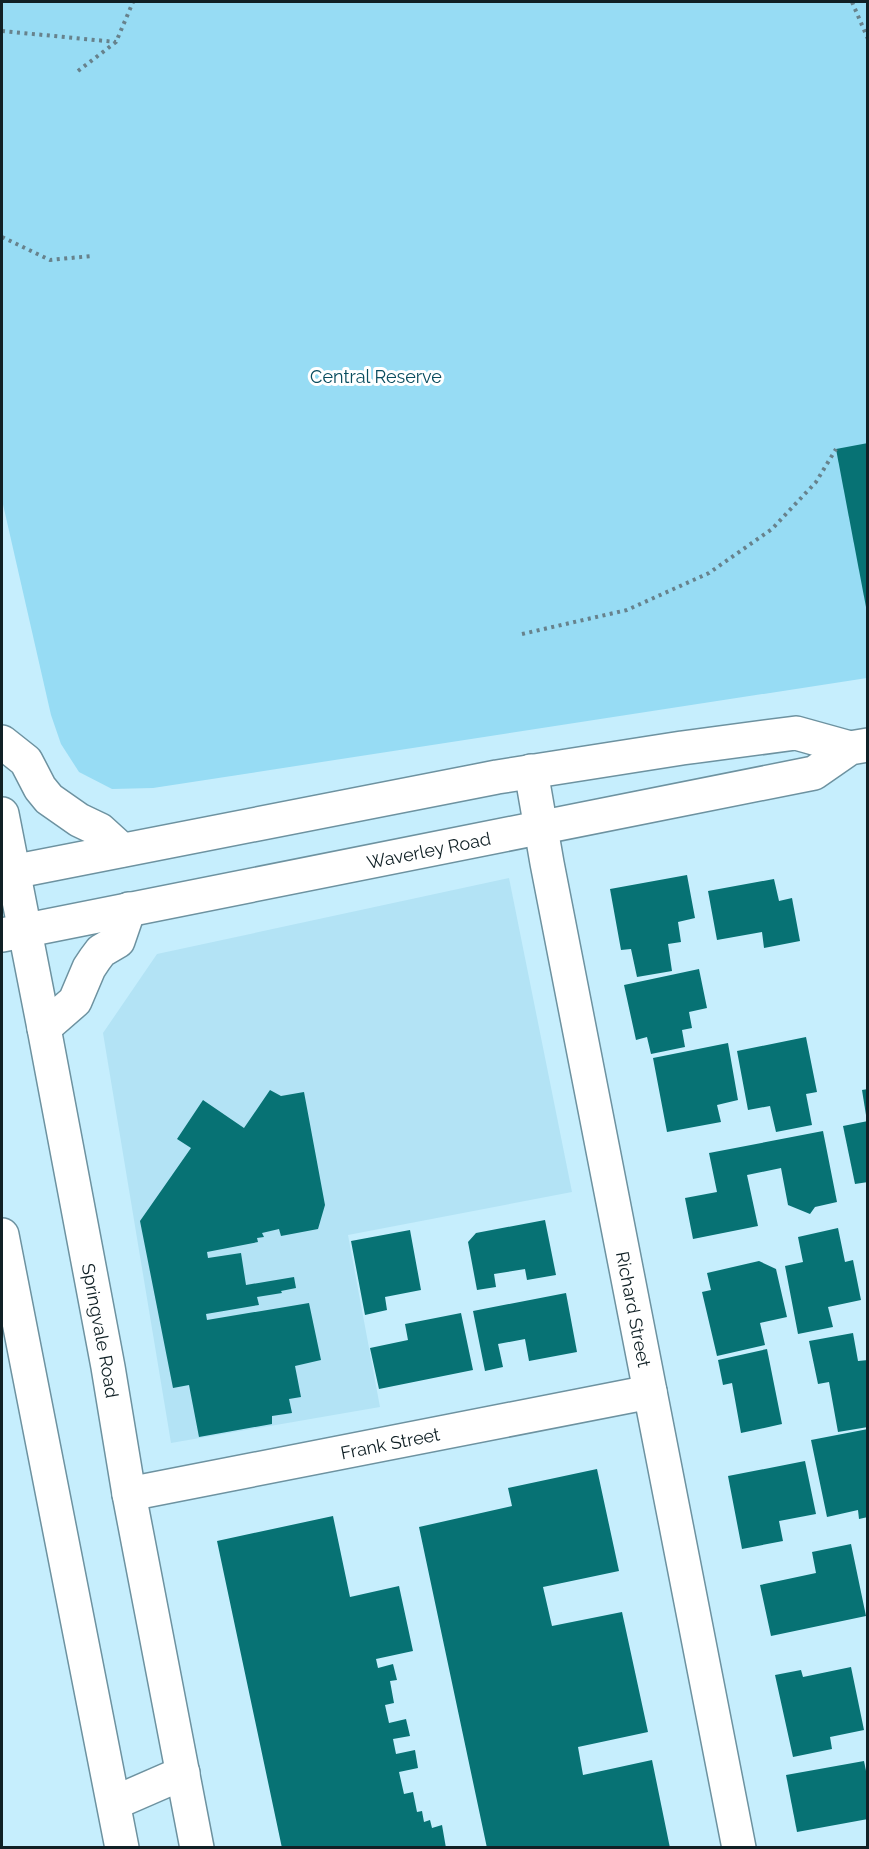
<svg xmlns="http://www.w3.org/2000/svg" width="869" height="1849" font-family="Raleway,sans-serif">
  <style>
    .built { fill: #b3e3f5 }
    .green { fill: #97dcf4 }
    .building { fill: #077274 }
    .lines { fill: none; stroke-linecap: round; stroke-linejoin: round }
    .minor-casing { stroke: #6d92a0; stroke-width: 36 }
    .major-casing { stroke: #6d92a0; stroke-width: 36 }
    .highway-casing { stroke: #6d92a0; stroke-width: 36 }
    .path { stroke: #67828c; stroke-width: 4; stroke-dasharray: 3 4.5; stroke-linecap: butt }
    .minor { stroke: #fff; stroke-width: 33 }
    .major { stroke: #fff; stroke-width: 33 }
    .highway { stroke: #fff; stroke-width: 33 }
    .labels { text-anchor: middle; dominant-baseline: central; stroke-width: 6; stroke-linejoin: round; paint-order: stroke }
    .park-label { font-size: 18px; fill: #084c5e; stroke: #fff }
    .street-label { font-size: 18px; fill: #102025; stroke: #fff }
  </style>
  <rect width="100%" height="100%" fill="#c6eefd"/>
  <path class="built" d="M 509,878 L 572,1192 L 348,1235 L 380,1407 L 171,1443 L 103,1033 L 157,954 Z"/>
  <path class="green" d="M 2,2 L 867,2 L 867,678 L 153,788 L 112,789 L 79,772 L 61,744 L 51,715 L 2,500 Z"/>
  <g class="building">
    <path d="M 868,443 L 868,607 L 866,607 L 836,449 Z"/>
    <path d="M 687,875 L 695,918 L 678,922 L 681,942 L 668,944 L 672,971 L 637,977 L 631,949 L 621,950 L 610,889 Z"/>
    <path d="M 774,879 L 779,901 L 792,898 L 800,941 L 764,948 L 762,932 L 717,940 L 708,891 Z"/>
    <path d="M 699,969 L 707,1008 L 689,1012 L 692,1028 L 682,1030 L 685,1047 L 651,1054 L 647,1037 L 636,1040 L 624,985 Z"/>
    <path d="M 806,1037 L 817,1092 L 806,1094 L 812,1125 L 776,1132 L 770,1106 L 748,1110 L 737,1051 Z"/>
    <path d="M 728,1043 L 738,1100 L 717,1105 L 721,1122 L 667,1132 L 653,1058 Z"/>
    <path d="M 868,1089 L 868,1115 L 866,1115 L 862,1090 Z"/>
    <path d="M 270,1090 L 281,1096 L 304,1092 L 325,1205 L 318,1229 L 281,1236 L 279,1229 L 262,1233 L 264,1237 L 257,1238 L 258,1242 L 207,1252 L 208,1258 L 241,1253 L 246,1285 L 294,1277 L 296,1288 L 281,1291 L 282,1293 L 257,1297 L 259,1305 L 206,1314 L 207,1320 L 309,1303 L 321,1360 L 295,1366 L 301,1397 L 289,1399 L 292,1413 L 272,1416 L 272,1424 L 199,1437 L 189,1385 L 173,1388 L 140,1221 L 191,1148 L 177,1139 L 203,1100 L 244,1128 Z"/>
    <path d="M 868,1121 L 868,1182 L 855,1184 L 843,1126 Z"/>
    <path d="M 823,1131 L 837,1202 L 815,1207 L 810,1214 L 788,1205 L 781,1168 L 747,1175 L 758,1226 L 693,1239 L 685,1198 L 717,1192 L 709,1153 Z"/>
    <path d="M 545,1220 L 556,1275 L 527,1280 L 525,1269 L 494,1274 L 496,1287 L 477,1290 L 468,1242 L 476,1233 Z"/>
    <path d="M 838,1228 L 845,1262 L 853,1260 L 861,1300 L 828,1307 L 833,1327 L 798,1334 L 785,1266 L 803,1262 L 798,1237 Z"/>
    <path d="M 410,1230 L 421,1290 L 385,1297 L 387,1310 L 365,1315 L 351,1241 Z"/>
    <path d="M 759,1261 L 776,1269 L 787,1317 L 760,1323 L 765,1345 L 717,1356 L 702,1292 L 711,1290 L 707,1273 Z"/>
    <path d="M 566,1293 L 577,1352 L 529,1361 L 525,1339 L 498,1344 L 503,1367 L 485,1371 L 473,1311 Z"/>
    <path d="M 461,1313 L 473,1370 L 379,1389 L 370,1348 L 408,1340 L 405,1324 Z"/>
    <path d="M 853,1333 L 858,1361 L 868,1360 L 868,1427 L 838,1432 L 829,1382 L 818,1384 L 809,1341 Z"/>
    <path d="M 767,1349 L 782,1424 L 741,1433 L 732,1383 L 723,1385 L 718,1360 Z"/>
    <path d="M 868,1429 L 868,1517 L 859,1519 L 858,1510 L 827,1517 L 811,1440 Z"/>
    <path d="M 805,1461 L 816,1514 L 779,1521 L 783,1541 L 742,1549 L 728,1476 Z"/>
    <path d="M 597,1469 L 619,1571 L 543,1587 L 552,1626 L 622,1612 L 648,1732 L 578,1747 L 583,1775 L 652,1760 L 670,1848 L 487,1848 L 419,1527 L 512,1506 L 508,1488 Z"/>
    <path d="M 333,1516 L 350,1597 L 399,1586 L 413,1651 L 376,1659 L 378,1668 L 393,1664 L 397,1680 L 390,1681 L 394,1703 L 385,1705 L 389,1723 L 406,1719 L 410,1736 L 393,1739 L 396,1754 L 415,1750 L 418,1768 L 399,1772 L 404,1794 L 413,1792 L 417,1812 L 422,1811 L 424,1822 L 430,1820 L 432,1828 L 442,1825 L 446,1848 L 282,1848 L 217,1541 Z"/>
    <path d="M 851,1544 L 866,1616 L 771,1636 L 760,1585 L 816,1573 L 812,1552 Z"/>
    <path d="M 851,1667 L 864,1730 L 830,1737 L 832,1749 L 793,1757 L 775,1675 L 801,1670 L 803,1677 Z"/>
    <path d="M 864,1761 L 868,1781 L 868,1819 L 797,1832 L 786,1775 Z"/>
  </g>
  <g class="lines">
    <g class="minor-casing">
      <g id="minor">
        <path id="s1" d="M 531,771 L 547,863 L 739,1848"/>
        <path id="s2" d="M 129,1494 L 650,1392"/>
      </g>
    </g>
    <g class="major-casing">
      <g id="major">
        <path d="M 2,742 L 26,761 L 40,788 L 49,799 L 79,820 L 100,830 L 122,850"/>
        <path d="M 2,874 L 497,777 L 682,748 L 796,733 L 850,748"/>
        <path id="s3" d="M 2,935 L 814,773 L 850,748 L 868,745"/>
        <path d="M 44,1028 L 75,1001 L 89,968 L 95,959 L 101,951 L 118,941 L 129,909"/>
      </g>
    </g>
    <g class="highway-casing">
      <g id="highway">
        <path id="s4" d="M 2,814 L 44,1028 L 108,1367 L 129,1494 L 197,1848"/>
        <path d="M 2,1235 L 122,1848"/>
        <path d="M 114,1803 L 183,1773"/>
      </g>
    </g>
    <g class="path">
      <path d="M 852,2 L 868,39"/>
      <path d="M 2,31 L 116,42"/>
      <path d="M 78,71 L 116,42 L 133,2"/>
      <path d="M 2,237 L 50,260 L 91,256"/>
      <path d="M 522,634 L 627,610 L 709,573 L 772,529 L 816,482 L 836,449"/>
    </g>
    <use href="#minor" class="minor"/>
    <use href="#major" class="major"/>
    <use href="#highway" class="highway"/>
  </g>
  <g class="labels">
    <g class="park-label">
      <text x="376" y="376">Central Reserve</text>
    </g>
    <g class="street-label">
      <text stroke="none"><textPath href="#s3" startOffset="435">Waverley Road</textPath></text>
      <text stroke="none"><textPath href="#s1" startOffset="548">Richard Street</textPath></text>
      <text stroke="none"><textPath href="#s4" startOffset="526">Springvale Road</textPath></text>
      <text stroke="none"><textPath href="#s2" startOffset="266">Frank Street</textPath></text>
    </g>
  </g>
  <rect width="869" height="1849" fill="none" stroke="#102025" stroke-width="6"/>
</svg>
